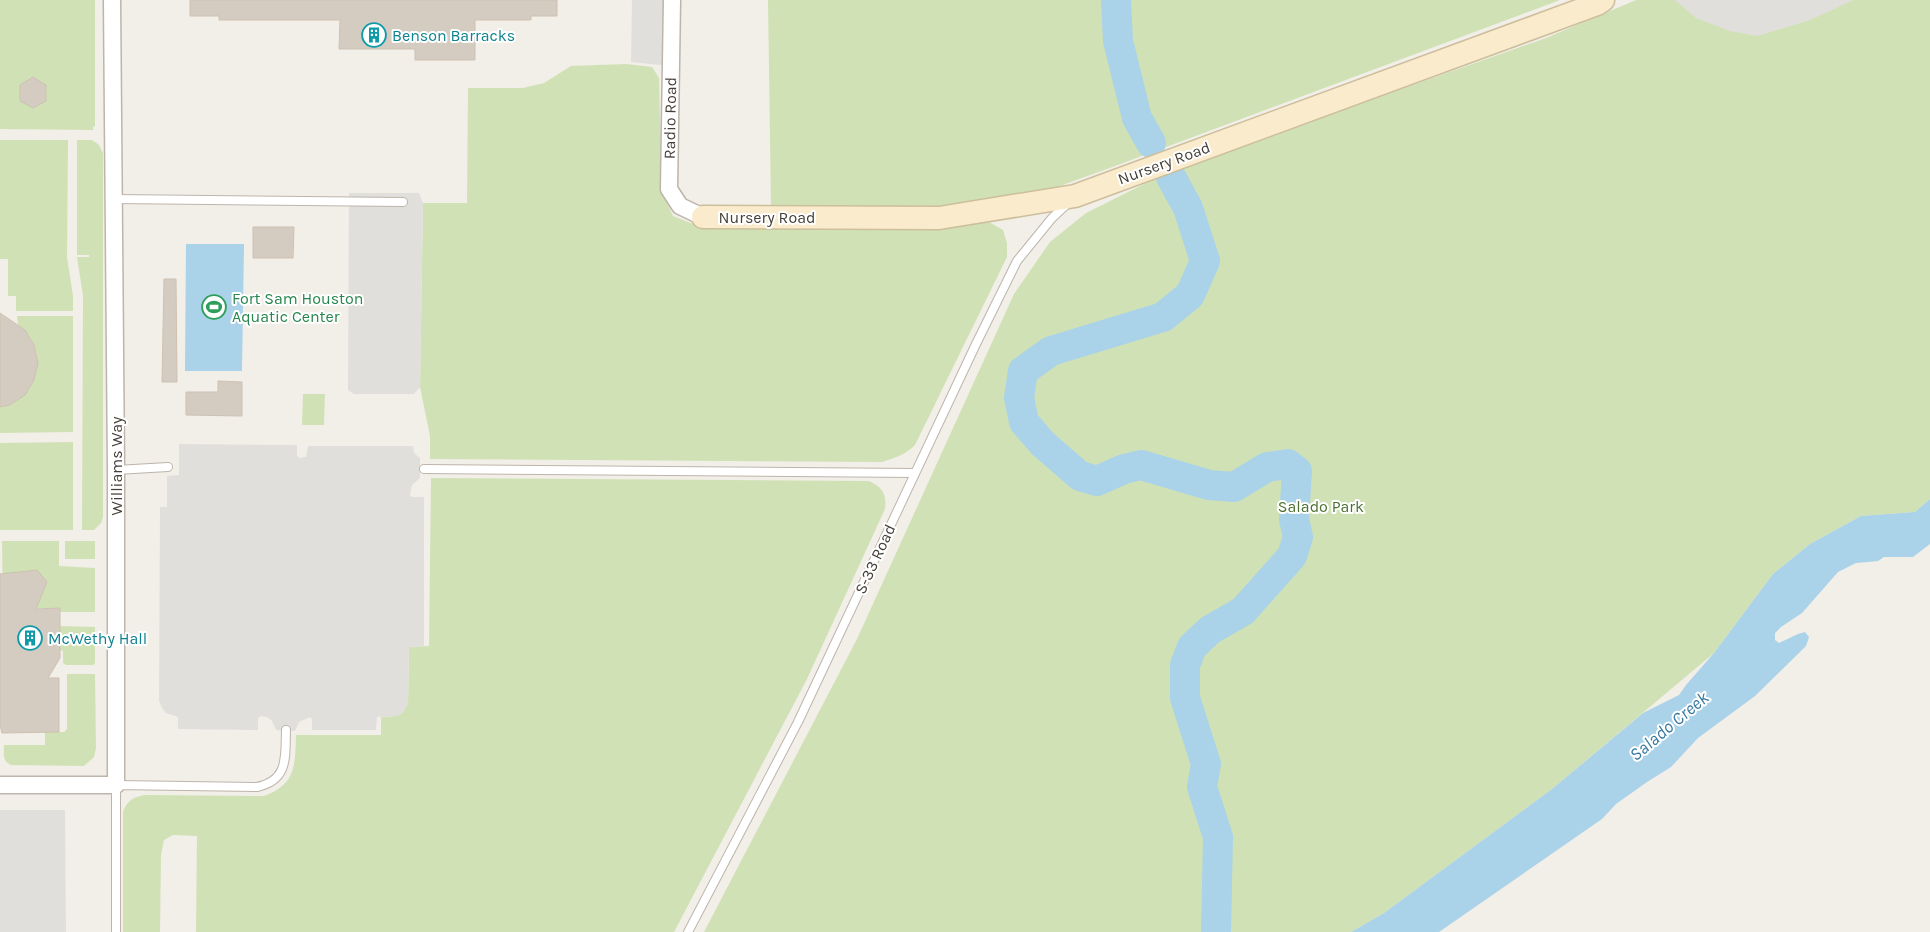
<svg xmlns="http://www.w3.org/2000/svg" width="1930" height="932" font-family="Karla,sans-serif">
  <style>
    .green { fill: #d0e2b5 }
    .parking { fill: #e1dfdc }
    .water { fill: #aad2e9 }
    .lines { fill: none; stroke-linecap: round; stroke-linejoin: round }
    .river { stroke: #aad2e9; stroke-width: 30 }
    .building { fill: #d5ccc1; stroke: #cdc1b2 }
    .lane-casing { stroke: #bdb5ab; stroke-width: 10 }
    .street-casing { stroke: #bdb5ab; stroke-width: 19 }
    .secondary-casing { stroke: #cdbe9c; stroke-width: 25 }
    .lane { stroke: #fff; stroke-width: 8 }
    .street { stroke: #fff; stroke-width: 16 }
    .secondary { stroke: #f9ebcb; stroke-width: 22 }
    .labels { text-anchor: middle; dominant-baseline: central; stroke-width: 4; stroke-linejoin: round; paint-order: stroke }
    .culture-label { font-size: 16px; fill: #0d838f; stroke: #fff; text-anchor: start }
    .street-label { font-size: 16px; fill: #453f37; stroke: #fff }
    .leisure-label { font-size: 16px; fill: #27864d; stroke: #fff; text-anchor: start }
    .park-label { font-size: 16px; fill: #4c7030; stroke: #fff }
    .water-label { font-size: 18px; font-style: italic; fill: #39799f; stroke: #fff }
  </style>
  <rect width="100%" height="100%" fill="#f2eee8"/>
  <g class="green">
    <path d="M 0,0 L 95,0 L 95,126 L 93,127 L 93,130 L 0,129 Z"/>
    <path d="M 768,0 L 1560,0 L 1107,169 L 1057,187 L 935,207 L 771,207 Z"/>
    <path d="M 1636,0 L 1930,0 L 1930,499 L 1915,512 L 1861,516 L 1810,544 L 1773,574 L 1714,653 L 1552,789 L 1384,913 L 1351,932 L 704,932 L 857,639 L 1014,294 L 1050,242 L 1086,213 L 1172,170 L 1546,38 Z"/>
    <path d="M 626,64 L 652,67 L 659,78 L 661,171 L 665,199 L 673,216 L 698,226 L 989,222 L 1003,230 L 1007,243 L 1007,257 L 915,445 C 905,455 895,458 882,462 L 430,459 L 430,436 L 420,387 L 423,203 L 467,203 L 468,88 L 523,88 L 544,83 L 571,66 Z"/>
    <path d="M 0,140 L 68,140 L 67,257 L 73,296 L 73,311 L 16,311 L 16,296 L 8,296 L 8,259 L 0,259 Z"/>
    <path d="M 77,140 L 92,140 L 99,145 L 103,153 L 103,517 L 101,523 L 94,530 L 82,530 L 83,296 L 77,257 L 89,257 L 89,255 L 77,255 Z"/>
    <path d="M 17,316 L 73,316 L 73,432 L 0,433 L 0,407 C 40,399 51,349 18,325 Z"/>
    <path d="M 303,394 L 325,394 L 324,425 L 302,425 Z"/>
    <path d="M 73,442 L 73,530 L 0,530 L 0,443 Z"/>
    <path d="M 431,478 L 869,481 C 882,487 887,494 885,509 L 807,679 L 674,932 L 196,932 L 197,836 L 173,835 L 164,840 L 161,855 L 160,932 L 123,932 L 123,812 C 127,800 134,797 145,795 L 264,796 C 296,784 295,766 296,735 L 381,735 L 381,717 L 396,716 L 408,704 L 409,647 L 429,646 Z"/>
    <path d="M 2,541 L 59,541 L 59,566 L 95,568 L 95,612 L 60,612 L 58,608 L 3,609 Z"/>
    <rect x="65" y="541" width="30" height="18"/>
    <path d="M 59,626 L 95,627 L 95,663 L 93,665 L 66,665 L 63,663 L 63,651 L 60,650 Z"/>
    <path d="M 67,674 L 95,674 L 96,748 L 94,757 L 84,766 L 11,765 C 2,761 4,754 4,745 L 45,745 L 45,732 L 64,732 L 67,729 Z"/>
  </g>
  <g class="parking">
    <path d="M 632,0 L 672,0 L 671,66 L 631,62 Z"/>
    <path d="M 1675,0 L 1853,0 L 1810,20 L 1757,36 L 1730,31 L 1696,18 Z"/>
    <path d="M 349,193 L 419,193 L 423,203 L 420,387 L 414,394 L 354,394 L 348,390 Z"/>
    <path d="M 179,444 L 297,445 L 297,456 L 299,458 L 306,457 L 308,446 L 413,446 L 414,453 L 420,458 L 420,478 L 412,485 L 410,495 L 412,497 L 424,497 L 424,646 L 409,647 L 408,704 L 403,713 L 396,716 L 377,717 L 376,730 L 312,730 L 312,719 L 310,717 L 299,722 L 295,731 L 276,730 L 272,721 L 267,717 L 261,716 L 258,718 L 258,730 L 178,729 L 178,717 L 166,713 L 162,708 L 159,701 L 160,507 L 167,507 L 167,476 L 179,475 Z"/>
    <path d="M 0,810 L 65,810 L 66,932 L 0,932 Z"/>
  </g>
  <g class="water">
    <path d="M 186,244 L 244,244 L 242,371 L 185,371 Z"/>
    <path d="M 1930,499 L 1930,544 L 1913,557 L 1884,557 L 1878,561 L 1856,563 L 1838,572 L 1802,613 L 1781,627 L 1775,633 L 1775,640 L 1779,643 L 1798,634 L 1805,632 L 1809,637 L 1806,646 L 1755,696 L 1698,738 L 1671,767 L 1647,782 L 1616,804 L 1602,819 L 1439,932 L 1351,932 L 1384,913 L 1552,789 L 1643,713 L 1679,695 L 1686,685 L 1714,653 L 1773,574 L 1810,544 L 1861,516 L 1915,512 Z"/>
  </g>
  <g class="lines">
    <g class="river">
      <path d="M 1116,0 L 1118,41 L 1137,118 L 1151,143"/>
      <path d="M 1171,177 L 1188,208 L 1205,261 L 1190,295 L 1163,317 L 1051,351 L 1023,371 L 1019,398 L 1024,422 L 1043,444 L 1080,476 L 1097,481 L 1124,469 L 1141,465 L 1209,485 L 1234,487 L 1267,467 L 1288,464 L 1297,471 L 1294,519 L 1298,537 L 1292,556 L 1243,611 L 1210,630 L 1192,647 L 1185,665 L 1185,698 L 1206,764 L 1202,787 L 1218,837 L 1216,932"/>
    </g>
  </g>
  <g class="building">
    <path d="M 190,0 L 557,0 L 557,16 L 531,16 L 531,20 L 475,20 L 475,60 L 415,60 L 415,49 L 339,49 L 340,20 L 219,20 L 219,16 L 190,16 Z"/>
    <path d="M 33,77 L 46,85 L 46,101 L 33,108 L 20,101 L 20,85 Z"/>
    <path d="M 253,227 L 294,227 L 293,258 L 253,258 Z"/>
    <path d="M 164,279 L 176,279 L 177,382 L 162,382 Z"/>
    <path d="M 0,313 L 25,330 L 34,345 L 38,363 L 34,380 L 25,395 L 10,405 L 0,407 Z"/>
    <path d="M 218,381 L 242,382 L 242,416 L 186,415 L 186,392 L 218,392 Z"/>
    <path d="M 37,570 L 47,582 L 36,609 L 60,608 L 60,658 L 48,678 L 59,678 L 59,732 L 2,733 L 0,725 L 0,574 Z"/>
  </g>
  <g class="lines">
    <g class="lane-casing">
      <g id="lane">
        <path d="M 114,199 L 403,202"/>
        <path d="M 424,469 L 915,473"/>
        <path d="M 116,470 L 168,467"/>
        <path d="M 116,932 L 116,785 L 257,787 C 289,780 285,757 286,730"/>
        <path d="M 688,932 L 798,722 L 976,344 L 1017,261 L 1052,218 L 1067,204"/>
      </g>
    </g>
    <g class="street-casing">
      <g id="street">
        <path d="M 672,0 L 669,189 L 680,206 L 703,217"/>
        <path d="M 0,785 L 116,785 L 116,470 L 112,0"/>
      </g>
    </g>
    <g class="secondary-casing">
      <path id="secondary" d="M 703,217 L 939,218 L 1075,196 L 1597,4 L 1603,0"/>
    </g>
    <use href="#lane" class="lane"/>
    <use href="#street" class="street"/>
    <use href="#secondary" class="secondary"/>
  </g>
  <defs>
    <g id="building-ring" transform="scale(1.25)"><circle r="9.5" fill="#fff" stroke="#0f9aa8" stroke-width="1.5"/><path d="M-4-6H4V6H1V3H-1V6H-4ZM-2.5-4.3h1.7v1.8h-1.7ZM.8-4.3h1.7v1.8H.8ZM-2.5-1h1.7V.8h-1.7ZM.8-1h1.7V.8H.8Z" fill="#0f9aa8"/></g>
    <g id="stadium-ring" transform="scale(1.25)"><circle r="9.5" fill="#fff" stroke="#2e9e5b" stroke-width="1.5"/><path d="M0-5a6.5 5 0 1 0 0 10a6.5 5 0 1 0 0-10ZM-3.5-1.8h7v3.6h-7Z" fill="#2e9e5b"/></g>
  </defs>
  <g fill-rule="evenodd">
    <use href="#building-ring" x="374" y="35"/>
    <use href="#stadium-ring" x="214" y="307"/>
    <use href="#building-ring" x="30" y="638"/>
  </g>
  <g class="labels">
    <g class="culture-label">
      <text x="392" y="35">Benson Barracks</text>
      <text x="48" y="638">McWethy Hall</text>
    </g>
    <g class="street-label">
      <text transform="translate(670 118) rotate(-89)">Radio Road</text>
      <text transform="translate(1164 163) rotate(-20)">Nursery Road</text>
      <text x="767" y="217">Nursery Road</text>
      <text transform="translate(116 466) rotate(-90)">Williams Way</text>
      <text transform="translate(875 559) rotate(-65)">S-33 Road</text>
    </g>
    <g class="leisure-label">
      <text x="232" y="298">Fort Sam Houston<tspan x="232" dy="18">Aquatic Center</tspan></text>
    </g>
    <g class="park-label">
      <text x="1321" y="506">Salado Park</text>
    </g>
    <g class="water-label">
      <text transform="translate(1669 726) rotate(-40)">Salado Creek</text>
    </g>
  </g>
</svg>
